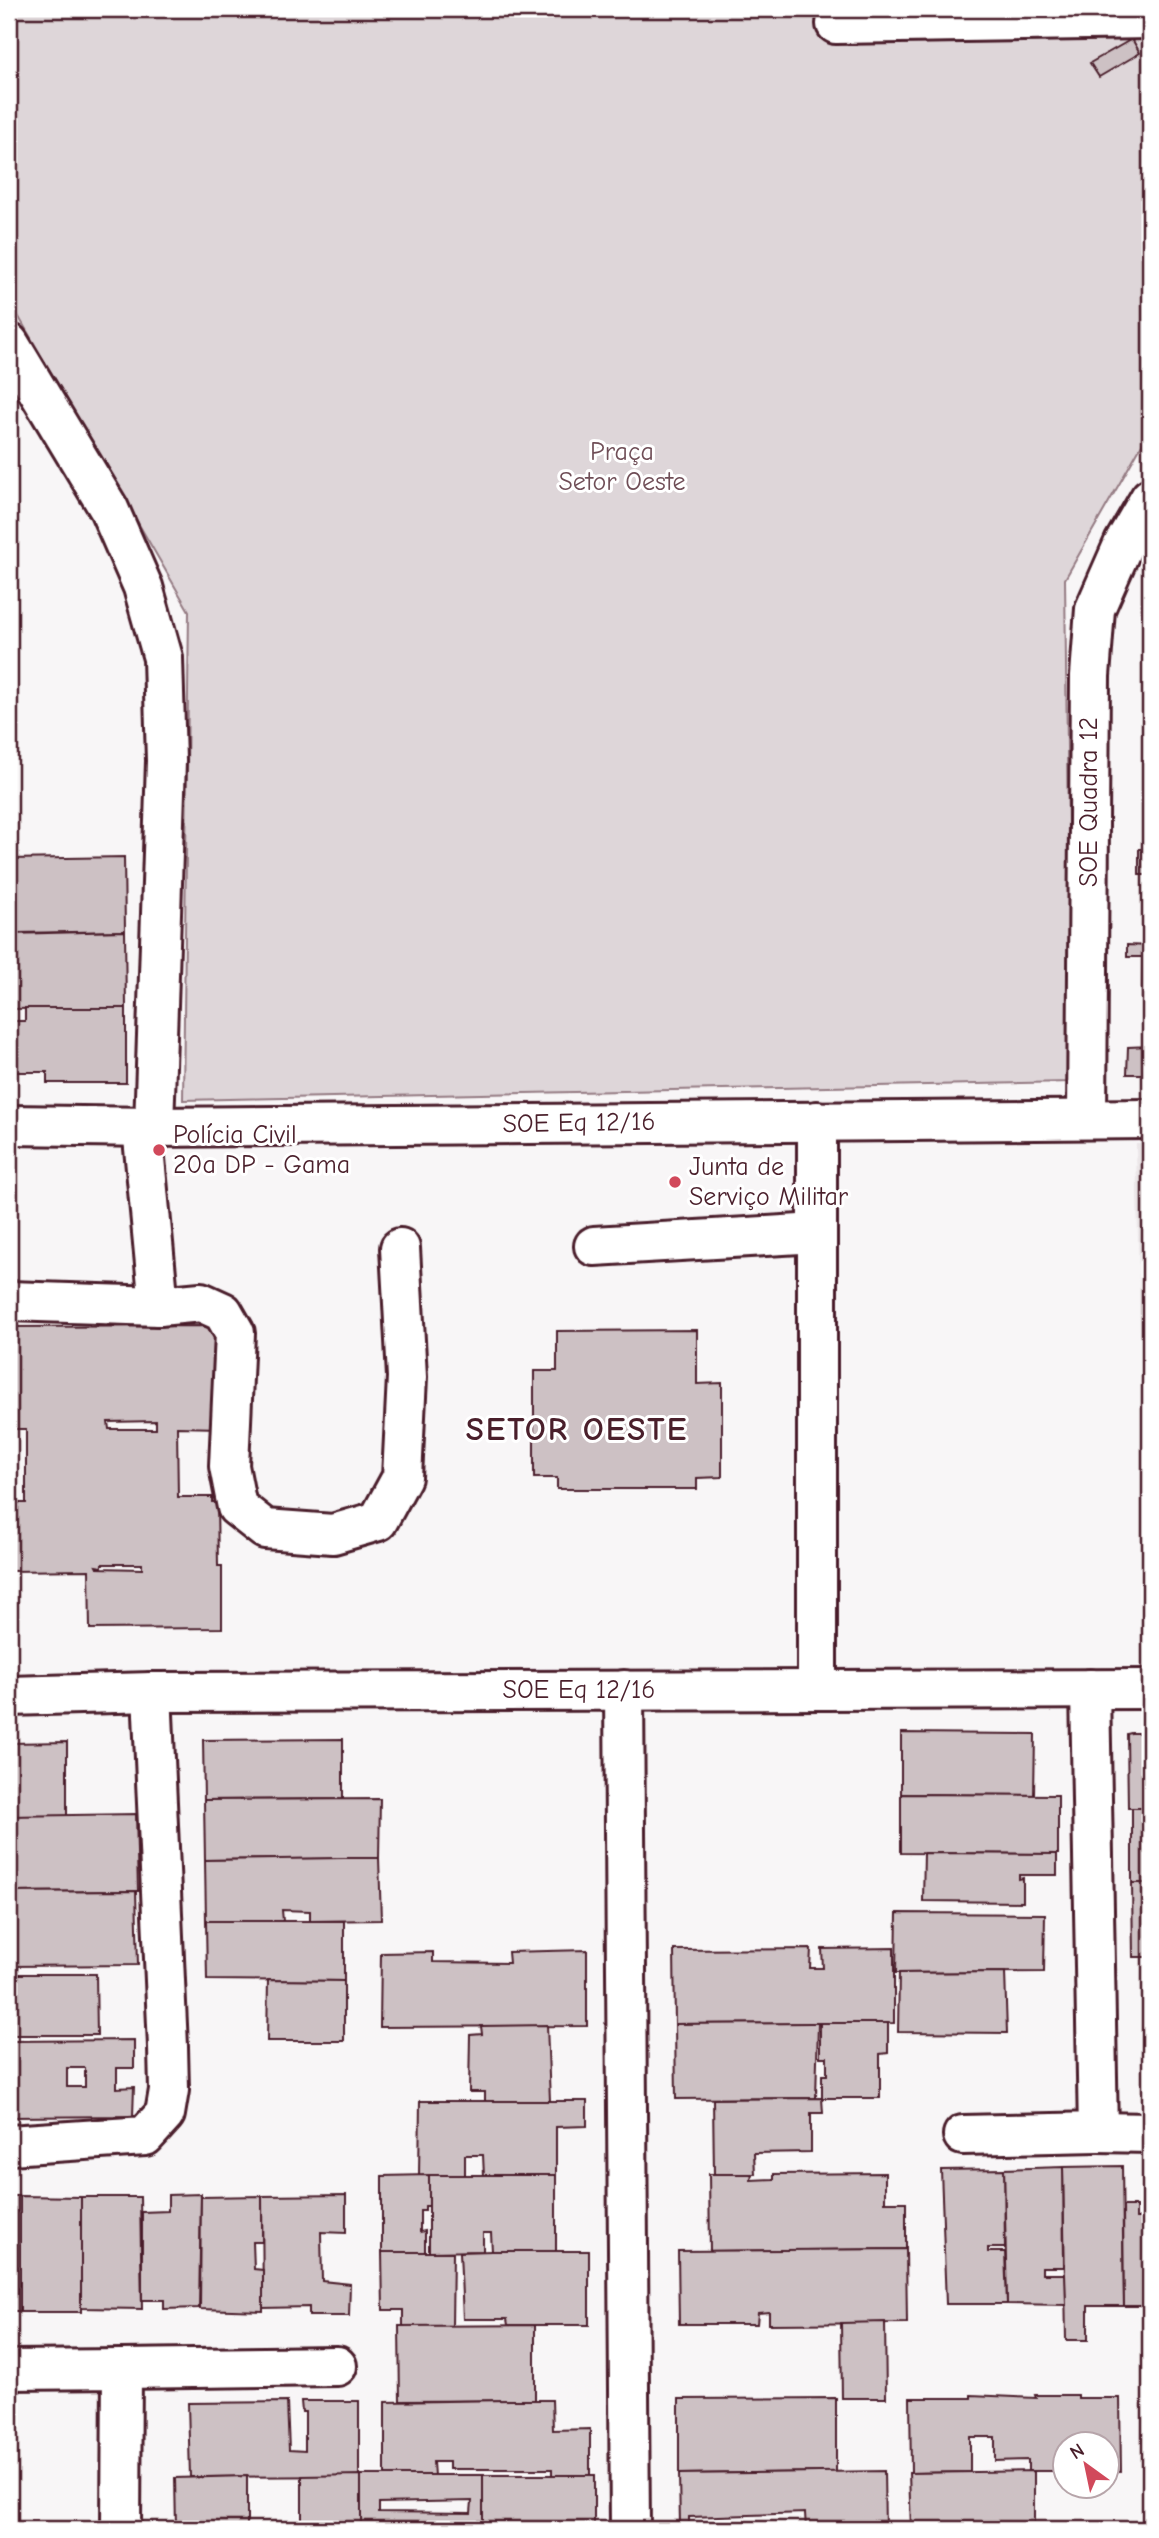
<svg xmlns="http://www.w3.org/2000/svg" width="1159" height="2538" font-family="'Comic Neue',sans-serif">
  <style>
    .built { fill: #ebe6e8 }
    .green { fill: #ded6d9; stroke: #947a82; stroke-width: 2 }
    .building { fill: #cdc1c4; stroke: #4a1f2b; stroke-width: 2; fill-rule: evenodd }
    .lines { fill: none; stroke-linecap: round; stroke-linejoin: round }
    .minor-casing { stroke: #4a1f2b; stroke-width: 44 }
    .minor { stroke: #fff; stroke-width: 38 }
    .poi-dot { fill: #d1495b; stroke: #fff; stroke-width: 2.5 }
    .labels { text-anchor: middle; dominant-baseline: central; stroke-width: 6; stroke-linejoin: round; paint-order: stroke }
    .park-label { font-size: 26px; fill: #6f4d56; stroke: #fff }
    .street-label { font-size: 26px; fill: #4a1f2b; stroke: #fff }
    .poi-label { font-size: 26px; fill: #4a1f2b; stroke: #fff; text-anchor: start }
    .district-label { font-size: 33px; font-weight: bold; letter-spacing: 2px; fill: #4a1f2b; stroke: #fff }
  </style>
  <rect width="100%" height="100%" fill="#f8f6f7"/>
  <filter id="ink" filterUnits="userSpaceOnUse"><feTurbulence type="fractalNoise" baseFrequency=".0143" numOctaves="2"/><feDisplacementMap in="SourceGraphic" scale="14" xChannelSelector="R" yChannelSelector="G"/><feConvolveMatrix kernelMatrix="1 2 1 2 8 2 1 2 1" color-interpolation-filters="sRGB"/></filter>
  <g filter="url(#ink)">
    <path class="built" d="M 1136,1144 L 1150,1144 L 1150,1615 L 1146,1615 Z"/>
    <path class="green" d="M 9,9 L 1150,9 L 1150,430 L 1065,579 L 1071,1082 L 183,1100 L 189,611 L 9,300 Z"/>
    <g class="building">
      <path d="M 1132,39 L 1140,53 L 1099,77 L 1090,63 Z"/>
      <rect x="1139" y="849" width="11" height="26"/>
      <path d="M 124,857 L 125,931 L 17,933 L 16,886 L 9,886 L 9,859 Z"/>
      <path d="M 125,931 L 126,1008 L 9,1009 L 9,934 Z"/>
      <path d="M 1127,945 L 1150,946 L 1150,998 L 1142,998 L 1143,957 L 1127,957 Z"/>
      <path d="M 25,1008 L 126,1008 L 126,1083 L 47,1083 L 47,1072 L 9,1072 L 9,1021 L 25,1021 Z"/>
      <path d="M 1150,1046 L 1150,1074 L 1127,1074 L 1128,1047 Z"/>
      <path d="M 214,1326 L 215,1380 L 220,1428 L 177,1427 L 178,1497 L 212,1497 L 212,1502 L 217,1502 L 218,1566 L 222,1566 L 222,1628 L 90,1629 L 89,1570 L 9,1571 L 9,1503 L 26,1503 L 26,1429 L 9,1429 L 9,1327 ZM 156,1421 L 156,1429 L 109,1429 L 108,1422 ZM 102,1564 L 142,1564 L 142,1569 L 97,1568 L 96,1566 L 102,1567 Z"/>
      <path d="M 697,1330 L 697,1384 L 722,1383 L 722,1477 L 697,1478 L 697,1489 L 557,1489 L 557,1478 L 534,1478 L 534,1371 L 557,1371 L 557,1331 Z"/>
      <path d="M 901,1733 L 1035,1734 L 1034,1795 L 901,1794 Z"/>
      <path d="M 1131,1733 L 1150,1733 L 1150,1808 L 1128,1808 L 1127,1734 Z"/>
      <path d="M 343,1739 L 343,1799 L 204,1800 L 203,1740 Z"/>
      <path d="M 67,1742 L 67,1816 L 9,1816 L 9,1743 Z"/>
      <path d="M 901,1794 L 1058,1795 L 1058,1854 L 901,1853 Z"/>
      <path d="M 380,1799 L 379,1858 L 205,1860 L 204,1800 Z"/>
      <rect x="1132" y="1808" width="18" height="75"/>
      <path d="M 136,1814 L 138,1891 L 9,1892 L 9,1816 Z"/>
      <path d="M 924,1853 L 1057,1854 L 1057,1875 L 1019,1875 L 1019,1879 L 1023,1878 L 1023,1902 L 923,1901 Z"/>
      <path d="M 344,1858 L 379,1858 L 381,1920 L 310,1921 L 310,1911 L 282,1910 L 283,1921 L 206,1921 L 205,1860 Z"/>
      <path d="M 1132,1883 L 1150,1883 L 1150,1957 L 1133,1957 Z"/>
      <path d="M 136,1891 L 138,1965 L 9,1966 L 9,1892 Z"/>
      <path d="M 897,1913 L 1045,1914 L 1044,1972 L 896,1973 Z"/>
      <path d="M 206,1921 L 344,1921 L 344,1981 L 207,1980 Z"/>
      <path d="M 894,1948 L 894,2023 L 675,2024 L 674,1950 L 811,1949 L 810,1968 L 823,1968 L 822,1949 Z"/>
      <path d="M 587,1950 L 587,2026 L 380,2027 L 381,1953 L 433,1952 L 433,1962 L 509,1963 L 508,1952 Z"/>
      <rect x="9" y="1966" width="9" height="11"/>
      <path d="M 1005,1972 L 1007,2033 L 898,2032 L 899,1973 Z"/>
      <path d="M 17,1974 L 96,1974 L 97,2035 L 14,2035 L 15,1977 L 18,1977 Z"/>
      <path d="M 268,1980 L 344,1981 L 344,2041 L 267,2041 Z"/>
      <path d="M 811,2023 L 818,2023 L 816,2098 L 676,2099 L 675,2024 Z"/>
      <path d="M 820,2023 L 888,2023 L 888,2053 L 880,2054 L 880,2098 L 822,2098 L 822,2075 L 827,2075 L 827,2057 L 820,2057 Z"/>
      <path d="M 547,2025 L 550,2101 L 485,2101 L 485,2092 L 469,2092 L 470,2035 L 482,2034 L 481,2026 Z"/>
      <path d="M 134,2040 L 134,2068 L 117,2068 L 117,2088 L 134,2087 L 133,2116 L 9,2117 L 9,2041 ZM 67,2068 L 85,2068 L 85,2087 L 67,2087 Z"/>
      <path d="M 822,2098 L 823,2113 L 811,2113 L 811,2152 L 754,2153 L 755,2174 L 714,2174 L 713,2099 Z"/>
      <path d="M 420,2101 L 587,2101 L 587,2126 L 556,2127 L 556,2175 L 484,2176 L 483,2155 L 465,2155 L 465,2176 L 419,2176 Z"/>
      <path d="M 1122,2166 L 1124,2306 L 1088,2306 L 1088,2340 L 1066,2340 L 1063,2167 Z"/>
      <path d="M 1063,2167 L 1064,2267 L 1042,2267 L 1042,2274 L 1065,2274 L 1066,2305 L 1007,2304 L 1004,2169 Z"/>
      <path d="M 1004,2169 L 1005,2248 L 988,2248 L 988,2252 L 1005,2252 L 1007,2304 L 946,2304 L 941,2170 Z"/>
      <path d="M 885,2173 L 885,2202 L 906,2202 L 906,2249 L 710,2251 L 709,2174 L 752,2174 L 751,2180 L 774,2179 L 774,2174 Z"/>
      <path d="M 429,2175 L 556,2175 L 556,2251 L 492,2251 L 491,2233 L 483,2233 L 483,2251 L 429,2252 Z"/>
      <path d="M 429,2175 L 429,2206 L 425,2206 L 425,2211 L 420,2211 L 420,2232 L 425,2231 L 425,2252 L 382,2252 L 382,2176 Z"/>
      <path d="M 201,2194 L 199,2308 L 164,2309 L 164,2300 L 142,2300 L 142,2212 L 168,2211 L 168,2195 Z"/>
      <path d="M 346,2195 L 346,2233 L 321,2232 L 322,2281 L 350,2284 L 349,2316 L 309,2316 L 309,2307 L 263,2308 L 262,2196 Z"/>
      <rect x="9" y="2196" width="11" height="115"/>
      <path d="M 20,2196 L 81,2197 L 81,2312 L 20,2312 Z"/>
      <path d="M 262,2196 L 262,2242 L 253,2242 L 254,2269 L 263,2270 L 263,2311 L 200,2309 L 201,2197 Z"/>
      <path d="M 81,2197 L 140,2197 L 142,2309 L 81,2308 Z"/>
      <path d="M 1123,2206 L 1136,2206 L 1136,2218 L 1150,2218 L 1150,2306 L 1124,2306 Z"/>
      <path d="M 906,2249 L 907,2323 L 769,2324 L 769,2312 L 758,2313 L 757,2324 L 679,2324 L 678,2251 Z"/>
      <path d="M 492,2251 L 589,2251 L 589,2325 L 508,2325 L 507,2319 L 463,2319 L 460,2252 Z"/>
      <path d="M 382,2252 L 453,2252 L 452,2326 L 403,2327 L 403,2310 L 383,2310 Z"/>
      <path d="M 885,2322 L 886,2398 L 842,2398 L 841,2323 Z"/>
      <path d="M 535,2325 L 535,2400 L 400,2401 L 399,2326 Z"/>
      <path d="M 971,2395 L 1036,2398 L 1035,2395 L 1078,2395 L 1078,2398 L 1120,2398 L 1121,2471 L 1106,2470 L 1106,2444 L 1064,2444 L 1064,2471 L 1028,2471 L 1028,2460 L 995,2461 L 995,2437 L 970,2437 L 970,2472 L 911,2473 L 910,2398 L 971,2398 Z"/>
      <path d="M 836,2398 L 836,2472 L 679,2474 L 679,2399 Z"/>
      <path d="M 510,2400 L 552,2400 L 553,2430 L 590,2429 L 590,2476 L 552,2476 L 552,2469 L 449,2469 L 449,2462 L 433,2462 L 434,2476 L 385,2476 L 385,2402 Z"/>
      <path d="M 301,2401 L 359,2401 L 359,2476 L 190,2477 L 188,2403 L 287,2402 L 289,2450 L 305,2451 L 305,2412 L 302,2412 Z"/>
      <path d="M 884,2471 L 885,2529 L 806,2529 L 805,2513 L 689,2517 L 689,2525 L 680,2525 L 679,2474 Z"/>
      <path d="M 1034,2471 L 1034,2529 L 911,2529 L 909,2473 Z"/>
      <path d="M 361,2475 L 483,2475 L 483,2525 L 475,2526 L 475,2529 L 361,2529 ZM 472,2501 L 471,2513 L 379,2512 L 379,2503 Z"/>
      <path d="M 361,2475 L 361,2529 L 259,2529 L 259,2527 L 302,2526 L 302,2476 Z"/>
      <rect x="483" y="2475" width="111" height="54"/>
      <path d="M 247,2476 L 247,2527 L 176,2527 L 175,2478 Z"/>
    </g>
    <g class="lines">
      <g class="minor-casing">
        <g id="minor">
          <path d="M 836,24 L 1150,19"/>
          <path d="M 9,343 L 109,509 L 143,587 L 163,658 L 166,761 L 154,1127"/>
          <path d="M 1087,1119 L 1090,676 L 1095,609 L 1124,543 L 1150,498"/>
          <path d="M 817,1121 L 817,1689"/>
          <path d="M 9,1125 L 154,1127 L 1150,1119"/>
          <path d="M 594,1246 L 817,1233"/>
          <path d="M 9,1301 L 159,1306 L 142,1127"/>
          <path d="M 159,1306 L 201,1302 L 223,1312 L 235,1333 L 229,1466 L 237,1507 L 265,1529 L 333,1534 L 378,1521 L 402,1477 L 407,1377 L 400,1248"/>
          <path d="M 624,1690 L 630,2529"/>
          <path d="M 9,1696 L 152,1692 L 1150,1689"/>
          <path d="M 1098,2132 L 1150,2133"/>
          <path d="M 963,2135 L 1098,2132 L 1090,1689"/>
          <path d="M 9,2145 L 145,2136 L 165,2114 L 169,2090 L 168,2047 L 152,1692"/>
          <path d="M 122,2369 L 337,2366"/>
          <path d="M 9,2370 L 122,2369 L 121,2529"/>
        </g>
      </g>
      <use href="#minor" class="minor"/>
    </g>
  </g>
  <g class="poi-dot">
    <circle cx="159" cy="1150" r="7"/>
    <circle cx="675" cy="1182" r="7"/>
  </g>
  <g class="labels">
    <g class="park-label">
      <text x="622" y="452">Praça<tspan x="622" dy="30">Setor Oeste</tspan></text>
    </g>
    <g class="street-label">
      <text transform="translate(1089 802) rotate(-90)">SOE Quadra 12</text>
      <text transform="translate(579 1123) rotate(-1)">SOE Eq 12/16</text>
      <text x="579" y="1690">SOE Eq 12/16</text>
    </g>
    <g class="poi-label">
      <text x="173" y="1135">Polícia Civil<tspan x="173" dy="30">20a DP - Gama</tspan></text>
      <text x="689" y="1167">Junta de<tspan x="689" dy="30">Serviço Militar</tspan></text>
    </g>
    <g class="district-label">
      <text x="577" y="1429">SETOR OESTE</text>
    </g>
  </g>
  <rect width="1159" height="2538" fill="none" stroke="#fff" stroke-width="35"/>
  <rect x="18" y="18" width="1124" height="2503" fill="none" stroke="#4a1f2b" stroke-width="2.5" filter="url(#ink)"/>
  <g transform="translate(1086 2465) rotate(327)"><circle r="33" fill="#ffffff" stroke="#b7a5aa" stroke-width="2"/>
  <path d="M0-5L12 26L0 18L-12 26Z" fill="#d1495b"/>
  <text y="-10" font-size="19" font-weight="bold" text-anchor="middle" fill="#4a1f2b">N</text>
  </g>
</svg>
